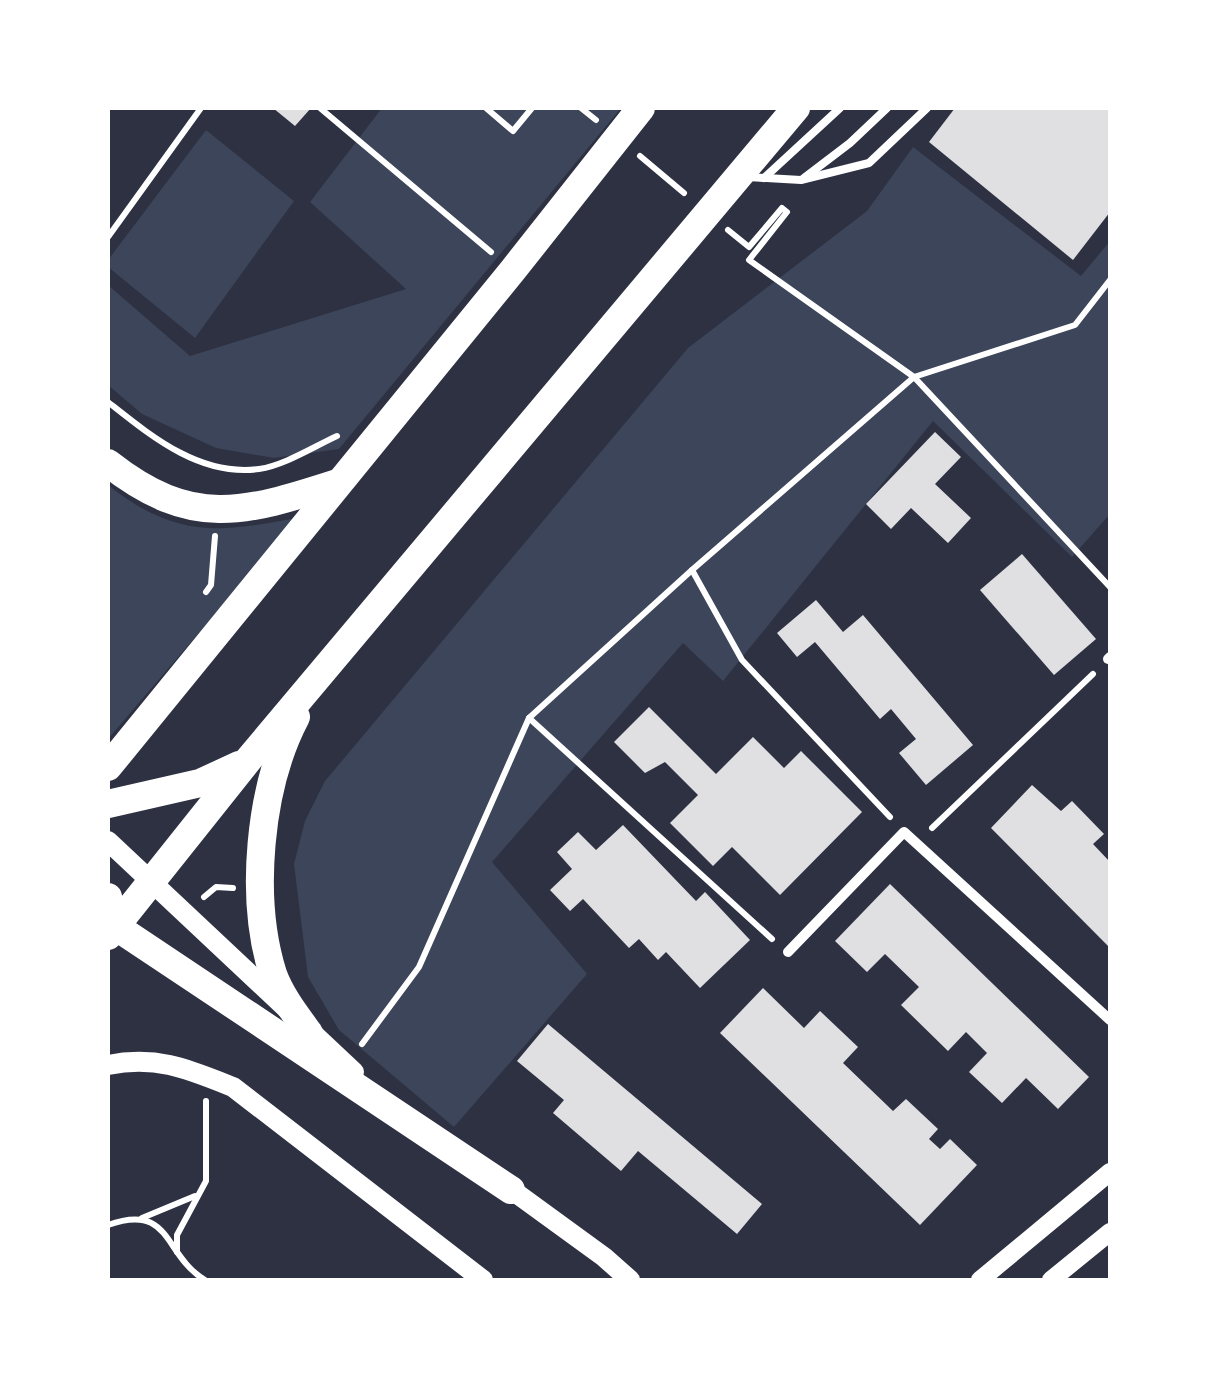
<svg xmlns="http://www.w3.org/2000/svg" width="1218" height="1388" font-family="'Asap Condensed',sans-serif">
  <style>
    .green { fill: #3c4559 }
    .building { fill: #e0e0e3 }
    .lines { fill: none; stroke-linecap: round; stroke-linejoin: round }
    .path { stroke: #fff; stroke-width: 6 }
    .service { stroke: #fff; stroke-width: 8 }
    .minor { stroke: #fff; stroke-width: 10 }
    .tertiary { stroke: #fff; stroke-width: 18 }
    .secondary { stroke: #fff; stroke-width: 20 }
    .trunk { stroke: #fff; stroke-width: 28 }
  </style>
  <rect width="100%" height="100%" fill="#2d3142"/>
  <g class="green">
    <path d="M 382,108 L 621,108 L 339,449 L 274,458 L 216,448 L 142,414 L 108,385 L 108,285 L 190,356 L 406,289 L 310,202 Z"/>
    <path d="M 206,130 L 294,201 L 195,338 L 108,267 L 108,260 Z"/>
    <path d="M 913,147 L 1081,276 L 1110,241 L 1110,514 L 1072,557 L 933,421 L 723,681 L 683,643 L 492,862 L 587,974 L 454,1127 L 339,1030 L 308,977 L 294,864 L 305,821 L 325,781 L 688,348 L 867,211 Z"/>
    <path d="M 108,485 C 175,538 217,533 297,518 L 108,739 Z"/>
  </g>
  <g class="building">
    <path d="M 273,108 L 311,108 L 295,126 Z"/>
    <path d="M 955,108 L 1110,108 L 1110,212 L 1073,260 L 929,142 Z"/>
    <path d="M 935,432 L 961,457 L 935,484 L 971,518 L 948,543 L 911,508 L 891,529 L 866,504 Z"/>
    <path d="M 1022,554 L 1096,639 L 1054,675 L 980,590 Z"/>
    <path d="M 816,600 L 843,632 L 863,615 L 973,745 L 926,785 L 899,753 L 916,739 L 891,709 L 880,719 L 815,642 L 797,657 L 777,633 Z"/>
    <path d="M 649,707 L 716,774 L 753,737 L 784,768 L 801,751 L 862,812 L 780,895 L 732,847 L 713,866 L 670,823 L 698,795 L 665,762 L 645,773 L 614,742 Z"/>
    <path d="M 1032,785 L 1061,811 L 1072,801 L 1104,834 L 1093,844 L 1110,862 L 1110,948 L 991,828 Z"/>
    <path d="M 623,825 L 696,901 L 705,892 L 750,940 L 700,988 L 666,952 L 658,960 L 639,939 L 629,948 L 583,899 L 570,911 L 550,890 L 572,869 L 557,852 L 578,832 L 596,850 Z"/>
    <path d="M 890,884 L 1089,1077 L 1058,1109 L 1026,1078 L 1002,1103 L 969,1072 L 987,1053 L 966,1032 L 948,1051 L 901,1005 L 919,987 L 885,954 L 867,972 L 835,941 Z"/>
    <path d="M 763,988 L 804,1028 L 820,1011 L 858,1047 L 843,1063 L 893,1111 L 906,1099 L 938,1129 L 929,1139 L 940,1149 L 950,1139 L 977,1165 L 920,1225 L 720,1033 Z"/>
    <path d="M 548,1024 L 762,1204 L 737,1234 L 638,1151 L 621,1171 L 553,1113 L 564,1100 L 517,1061 Z"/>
  </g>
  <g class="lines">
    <g class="path">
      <path d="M 320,108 L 491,252"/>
      <path d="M 486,108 L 513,131 L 532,108"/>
      <path d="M 581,108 L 596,120"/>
      <path d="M 640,156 L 684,193"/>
      <path d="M 728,230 L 749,247 L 782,208 L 787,212 L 749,260 L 914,377 L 1110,587"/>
      <path d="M 108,237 L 201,108"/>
      <path d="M 108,402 C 151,436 200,477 259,469 C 285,465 313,447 337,436"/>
      <path d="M 692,570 L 742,660 L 890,817"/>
      <path d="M 206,592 L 211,585 L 215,536"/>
      <path d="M 529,718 L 772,939"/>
      <path d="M 932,828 L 1093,674"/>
      <path d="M 204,897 L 216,887 L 233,888"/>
      <path d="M 362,1044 L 419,967 L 529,718 L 692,570 L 914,377 L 1075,325 L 1110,280"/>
      <path d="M 142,1218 L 195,1196"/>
      <path d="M 108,1225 C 172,1202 163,1255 205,1280"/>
      <path d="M 177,1252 L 177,1235 L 206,1181 L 206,1101"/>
    </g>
    <g class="service">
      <path d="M 748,177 L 801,180 L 869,163 L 927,108"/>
      <path d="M 764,178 L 840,108"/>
      <path d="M 804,178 L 850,143 L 887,108"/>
    </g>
    <g class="minor">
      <path d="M 1108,659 L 1110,657"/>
      <path d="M 788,952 L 904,832 L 1110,1020"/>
    </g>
    <g class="tertiary">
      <path d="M 980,1280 L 1110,1172"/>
      <path d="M 1051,1280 L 1110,1232"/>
    </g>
    <g class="secondary">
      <path d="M 108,841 L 354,1072"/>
      <path d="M 108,1065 C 156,1055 188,1069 233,1087 L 483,1280"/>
      <path d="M 501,1182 L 604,1257 L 630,1280"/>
    </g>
    <g class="trunk">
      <path d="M 108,463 C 192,529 244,513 337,483"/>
      <path d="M 296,717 C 259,787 249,898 273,974 C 281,996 296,1015 309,1033"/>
      <path d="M 108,767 L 513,270 L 641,108"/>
      <path d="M 108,804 L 200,783 L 239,765"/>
      <path d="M 108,897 L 115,926"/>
      <path d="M 108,925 L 115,926 L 511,1190"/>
      <path d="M 108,936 L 249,759 L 796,108"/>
    </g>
  </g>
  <rect width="1218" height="1388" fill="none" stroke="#ffffff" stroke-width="220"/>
</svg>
